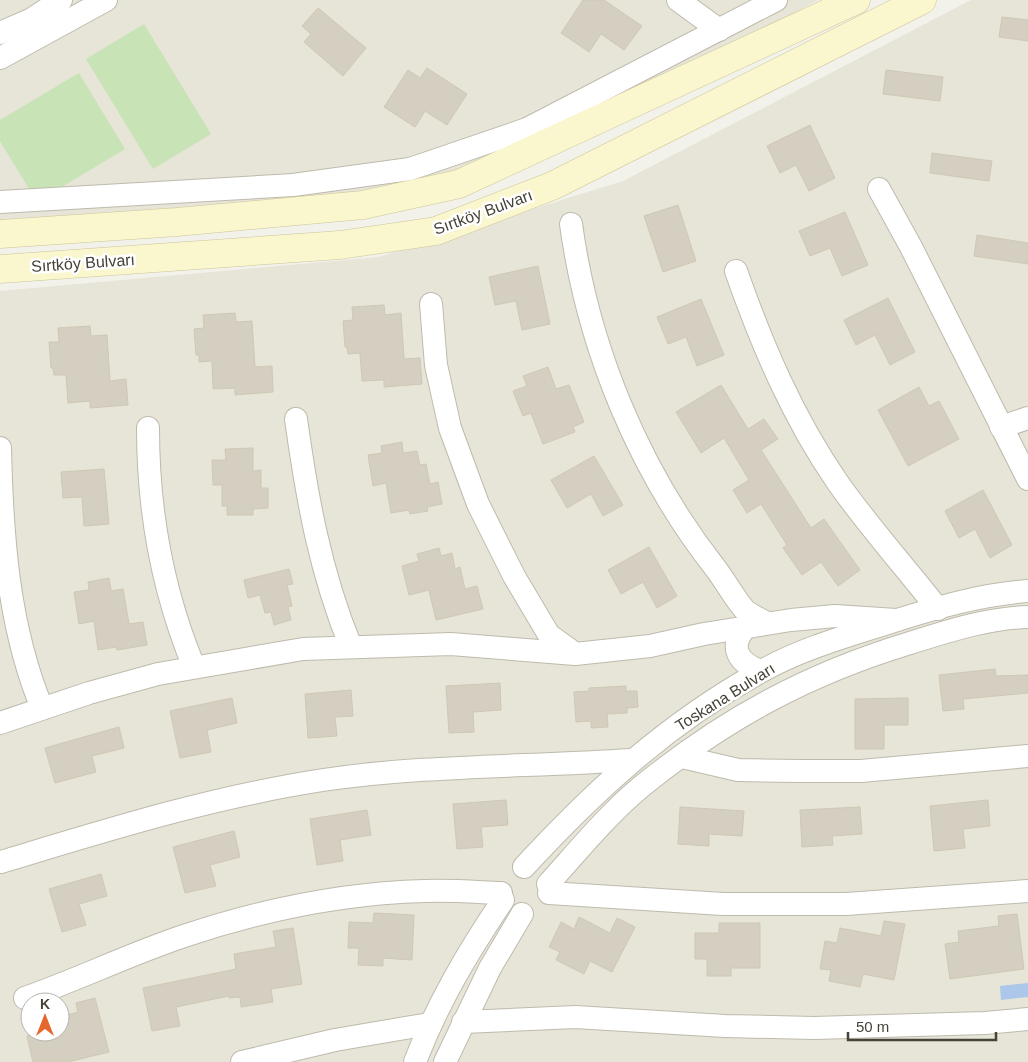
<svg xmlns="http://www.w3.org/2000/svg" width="1028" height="1062" font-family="Arial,sans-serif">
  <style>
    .residential { fill: #e7e4d8; fill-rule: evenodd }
    .green { fill: #c8e3b6 }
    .water { fill: #acc7ea }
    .building { fill: #d4cfc0; stroke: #cec8b4 }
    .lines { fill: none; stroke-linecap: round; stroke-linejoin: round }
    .street-casing { stroke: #bebbad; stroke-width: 24 }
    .secondary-casing { stroke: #cbc69b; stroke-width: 29 }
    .street { stroke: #fff; stroke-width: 22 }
    .secondary { stroke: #faf6cd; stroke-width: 28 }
    .labels { text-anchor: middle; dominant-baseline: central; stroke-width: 5; stroke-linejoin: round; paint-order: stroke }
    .street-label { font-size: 16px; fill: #464338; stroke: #fff }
  </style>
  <rect width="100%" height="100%" fill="#f3f2ea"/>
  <g class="residential">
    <path d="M 0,0 L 818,0 L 717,56 L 462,178 L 351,198 L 110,219 L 0,220 Z"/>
    <path d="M 971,0 L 1028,0 L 1028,1062 L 0,1062 L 0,291 L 379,257 L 623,181 ZM 30,1002 L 60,1002 L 60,1032 L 30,1032 Z"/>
  </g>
  <g class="green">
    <path d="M 144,24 L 211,134 L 153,169 L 86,59 Z"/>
    <path d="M 79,73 L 125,149 L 37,202 L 0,141 L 0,120 Z"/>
  </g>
  <path class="water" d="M 1028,983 L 1028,997 L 1001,1000 L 1000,986 Z"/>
  <g class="building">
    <path d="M 583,0 L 604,0 L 642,26 L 624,50 L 601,34 L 589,52 L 561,33 Z"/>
    <path d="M 318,8 L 366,48 L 343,76 L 304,42 L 311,34 L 302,26 Z"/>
    <path d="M 1002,17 L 1028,20 L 1028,41 L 999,37 Z"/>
    <path d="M 427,68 L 467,94 L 447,125 L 425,111 L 415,127 L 384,107 L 408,70 L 420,78 Z"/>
    <path d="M 886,70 L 943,77 L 940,101 L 883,94 Z"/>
    <path d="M 810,125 L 835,178 L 809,191 L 796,165 L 780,173 L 767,146 Z"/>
    <path d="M 932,153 L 992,161 L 989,181 L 930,173 Z"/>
    <path d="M 678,205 L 696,261 L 663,272 L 644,216 Z"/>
    <path d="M 845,212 L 868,265 L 842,276 L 830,248 L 810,256 L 799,231 Z"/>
    <path d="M 977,235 L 1028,243 L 1028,264 L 974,256 Z"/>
    <path d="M 538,266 L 550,324 L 522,330 L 516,301 L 495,305 L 489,277 Z"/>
    <path d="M 888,298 L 915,352 L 890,365 L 875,335 L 856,345 L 844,320 Z"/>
    <path d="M 701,299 L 724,355 L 697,366 L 686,337 L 668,344 L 657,317 Z"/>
    <path d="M 384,305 L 385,315 L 401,313 L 404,359 L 420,358 L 422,384 L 384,387 L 384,380 L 362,381 L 360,353 L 348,354 L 347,347 L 345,347 L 343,321 L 353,320 L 352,307 Z"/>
    <path d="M 235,313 L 236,322 L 252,321 L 255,367 L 272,366 L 273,392 L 235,395 L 235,388 L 213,389 L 212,361 L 199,362 L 199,355 L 196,355 L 194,329 L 204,328 L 203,315 Z"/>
    <path d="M 90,326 L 91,336 L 107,335 L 110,381 L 126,379 L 128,405 L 90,408 L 90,401 L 68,403 L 66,375 L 54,375 L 53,368 L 51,368 L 49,342 L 59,342 L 58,328 Z"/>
    <path d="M 548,367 L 556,389 L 569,385 L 584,422 L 573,427 L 575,432 L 543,444 L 531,413 L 523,416 L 513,391 L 527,386 L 523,376 Z"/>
    <path d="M 721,385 L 748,429 L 764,419 L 778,439 L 761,450 L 811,528 L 824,519 L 860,570 L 838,586 L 821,562 L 802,575 L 783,548 L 787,545 L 761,504 L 747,513 L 733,490 L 749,480 L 724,438 L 701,453 L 676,412 Z"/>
    <path d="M 919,387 L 929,406 L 939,401 L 959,439 L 908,466 L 878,410 Z"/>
    <path d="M 402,442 L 403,453 L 417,451 L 420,465 L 426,464 L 430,484 L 438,482 L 442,504 L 427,507 L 428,511 L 410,514 L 409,510 L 391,513 L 386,483 L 373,486 L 368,455 L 382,453 L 381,446 Z"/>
    <path d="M 253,448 L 253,471 L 261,470 L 261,488 L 268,488 L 268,508 L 253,509 L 253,515 L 227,515 L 227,506 L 222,506 L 222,485 L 213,485 L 212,460 L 226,460 L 225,449 Z"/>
    <path d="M 594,456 L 623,505 L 603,516 L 591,494 L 567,508 L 551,480 Z"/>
    <path d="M 104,469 L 109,524 L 84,526 L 82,497 L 63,498 L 61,472 Z"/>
    <path d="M 983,490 L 1012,545 L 990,558 L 975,529 L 959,538 L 945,511 Z"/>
    <path d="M 649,547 L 677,596 L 657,608 L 643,582 L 621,594 L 608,570 Z"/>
    <path d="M 439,548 L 441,556 L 452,553 L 455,569 L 460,567 L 465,589 L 477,586 L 483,609 L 436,620 L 429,590 L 409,595 L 402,566 L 419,561 L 417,554 Z"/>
    <path d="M 289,569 L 293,584 L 287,585 L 292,606 L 288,607 L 291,620 L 274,625 L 271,612 L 265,613 L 260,595 L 248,598 L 244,580 Z"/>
    <path d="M 109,578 L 111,591 L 123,589 L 129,624 L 143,622 L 147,645 L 117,650 L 116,647 L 98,650 L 94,621 L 79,624 L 74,592 L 89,590 L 88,582 Z"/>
    <path d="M 995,669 L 996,676 L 1028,675 L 1028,693 L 963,699 L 964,709 L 943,711 L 939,675 Z"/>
    <path d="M 500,683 L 501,710 L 473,712 L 474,732 L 449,733 L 446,686 Z"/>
    <path d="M 626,686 L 626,691 L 637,691 L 638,707 L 627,708 L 627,713 L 607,714 L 608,727 L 591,728 L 591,721 L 576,722 L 574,692 L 589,691 L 589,688 Z"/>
    <path d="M 351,690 L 353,716 L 335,717 L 337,736 L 308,738 L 305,694 Z"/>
    <path d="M 232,698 L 237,723 L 207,730 L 211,752 L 180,758 L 170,711 Z"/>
    <path d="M 908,698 L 908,725 L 884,725 L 884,749 L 855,749 L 855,699 Z"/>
    <path d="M 119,727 L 124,748 L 92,756 L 96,772 L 55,783 L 45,748 Z"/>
    <path d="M 506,800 L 508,825 L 481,827 L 483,847 L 457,849 L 453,804 Z"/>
    <path d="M 988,800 L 990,826 L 963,829 L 965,848 L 934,851 L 930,806 Z"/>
    <path d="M 680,807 L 744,811 L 742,836 L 709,834 L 709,846 L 678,844 Z"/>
    <path d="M 860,807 L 862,834 L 832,836 L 833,845 L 802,847 L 800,810 Z"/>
    <path d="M 367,810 L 371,835 L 340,840 L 343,861 L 317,865 L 310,819 Z"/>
    <path d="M 234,831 L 240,857 L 210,865 L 216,886 L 185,893 L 173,847 Z"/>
    <path d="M 101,874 L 107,896 L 79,904 L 86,925 L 62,932 L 49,889 Z"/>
    <path d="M 374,913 L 414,915 L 412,960 L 383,958 L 383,966 L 358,965 L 359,948 L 348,948 L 349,922 L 373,923 Z"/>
    <path d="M 1017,914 L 1024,969 L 950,979 L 945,944 L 959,942 L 958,931 L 999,926 L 998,916 Z"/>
    <path d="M 579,917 L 610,933 L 617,918 L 635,927 L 612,972 L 590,961 L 584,974 L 556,960 L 560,952 L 549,947 L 561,922 L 574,929 Z"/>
    <path d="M 884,921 L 905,924 L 894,980 L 863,974 L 860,987 L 829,981 L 831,970 L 820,969 L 825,941 L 837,943 L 840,928 L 881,936 Z"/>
    <path d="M 719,923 L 760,923 L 760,968 L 731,968 L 731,976 L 707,976 L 707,959 L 695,959 L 695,933 L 719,933 Z"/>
    <path d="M 293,928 L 302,984 L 271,989 L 273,1002 L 241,1007 L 240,997 L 229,998 L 229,996 L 176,1007 L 180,1026 L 152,1031 L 143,988 L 236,969 L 234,954 L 276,947 L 273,931 Z"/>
    <path d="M 95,998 L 109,1052 L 68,1062 L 33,1062 L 27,1036 L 44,1032 L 60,1032 L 60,1017 L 78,1012 L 76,1003 Z"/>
  </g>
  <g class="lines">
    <g class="street-casing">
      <g id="street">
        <path d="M 678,0 L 719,30"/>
        <path d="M 0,33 L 32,19 L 61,0"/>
        <path d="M 0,58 L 106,0"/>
        <path d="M 879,189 L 911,247 L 1028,479"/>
        <path d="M 0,202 L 293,185 L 410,169 L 527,129 L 776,0"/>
        <path d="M 571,224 C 588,348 639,471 716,569 C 724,579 739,606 747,612 C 753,616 761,620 767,623"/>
        <path d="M 736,271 C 762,345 793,418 838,483 C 869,527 905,567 938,609"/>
        <path d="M 431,304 L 436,365 L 450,428 L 478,504 L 514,576 L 549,635 L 574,653"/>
        <path d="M 296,419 C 307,498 320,572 351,647"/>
        <path d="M 1001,427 L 1028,418"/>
        <path d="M 148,428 C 148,511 162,590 194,667"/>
        <path d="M 0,448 C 2,536 8,626 42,708"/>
        <path d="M 746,627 C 728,647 738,663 761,671"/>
        <path d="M 0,723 L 89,693 L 158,674 L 303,649 L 451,644 L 575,654 L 650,646 L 704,634 L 791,620 L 835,616 L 896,620"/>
        <path d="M 682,757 L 738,770 L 800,771 L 861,771 L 1028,756"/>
        <path d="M 1,862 C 107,830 212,797 323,780 C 425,765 528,767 631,760"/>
        <path d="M 524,867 C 596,789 667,724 760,672 C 800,649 847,636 891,622 C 935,608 982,594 1028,591"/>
        <path d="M 548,884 C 578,851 608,814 642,786 C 726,718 808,674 910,643 C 948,631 988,618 1028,617"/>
        <path d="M 549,893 L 723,904 L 846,904 L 1028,891"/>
        <path d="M 25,998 C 79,979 130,954 184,936 C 262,910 342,893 425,891 C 450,890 476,892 501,893"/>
        <path d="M 463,1022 L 575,1017 L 725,1026 L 814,1028 L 985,1023 L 1028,1019"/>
        <path d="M 242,1062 L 335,1040 L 429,1024"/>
        <path d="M 415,1062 C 437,1004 468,952 503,900"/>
        <path d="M 445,1062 L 490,968 L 522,914"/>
      </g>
    </g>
    <g class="secondary-casing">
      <g id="secondary">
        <path d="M 0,234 L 177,222 L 363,205 L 459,184 L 856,0"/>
        <path d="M 0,269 L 340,245 L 436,231 L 552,186 L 922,0"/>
      </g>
    </g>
    <use href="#street" class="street"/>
    <use href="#secondary" class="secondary"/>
  </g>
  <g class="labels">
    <g class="street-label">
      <text transform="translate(483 212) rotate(-20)">Sırtköy Bulvarı</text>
      <text transform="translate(83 263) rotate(-4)">Sırtköy Bulvarı</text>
      <text transform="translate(725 697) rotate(-32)">Toskana Bulvarı</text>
    </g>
  </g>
  <g transform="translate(45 1017)"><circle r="24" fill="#ffffff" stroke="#b5b4af"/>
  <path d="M0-4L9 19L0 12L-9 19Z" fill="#e5672e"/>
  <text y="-8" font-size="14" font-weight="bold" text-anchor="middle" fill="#464338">K</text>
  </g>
  <path d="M848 1032v8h148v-8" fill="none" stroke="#464338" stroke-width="2.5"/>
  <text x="856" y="1032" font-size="15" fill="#464338" stroke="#ffffff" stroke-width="4" paint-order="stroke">50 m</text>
</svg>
